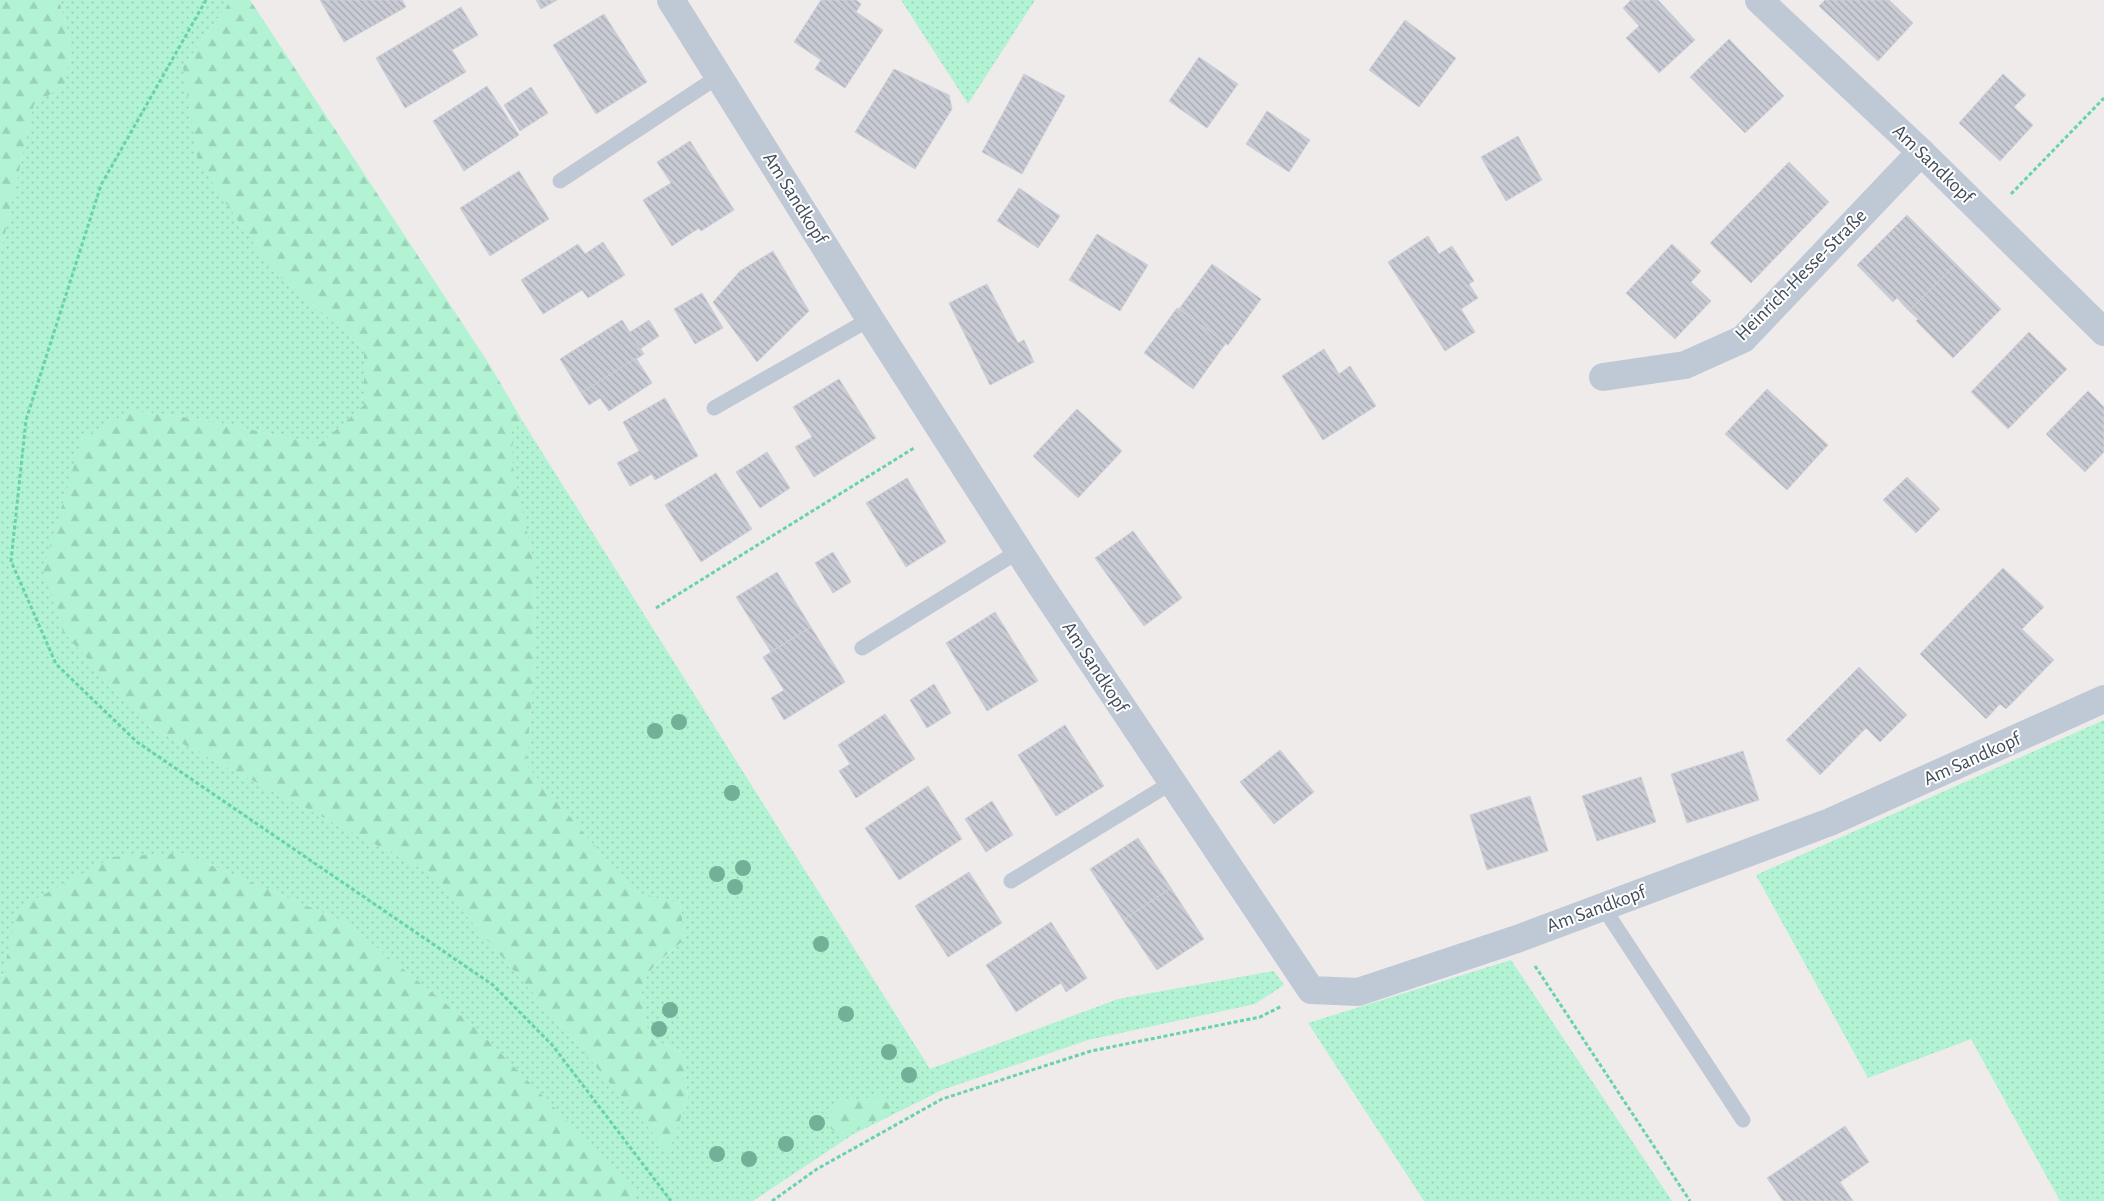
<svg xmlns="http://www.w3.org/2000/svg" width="2104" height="1201" font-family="'Alegreya Sans',sans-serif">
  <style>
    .grass { fill: url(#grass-dots) }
    .forest { fill: url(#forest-firs) }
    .building { fill: url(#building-back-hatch); stroke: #ced0d8 }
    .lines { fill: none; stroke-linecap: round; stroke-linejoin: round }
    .path { stroke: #67d3ab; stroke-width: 3; stroke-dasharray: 4 2.5; stroke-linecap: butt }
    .service { stroke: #bfc8d5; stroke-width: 15 }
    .minor { stroke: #bfc8d5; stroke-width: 28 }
    .tree { fill: #72b198 }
    .labels { text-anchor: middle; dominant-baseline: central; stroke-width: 4; stroke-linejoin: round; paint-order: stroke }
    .street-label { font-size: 20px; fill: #424c5a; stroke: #fff }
  </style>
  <defs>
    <pattern id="grass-dots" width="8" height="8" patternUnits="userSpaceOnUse" patternTransform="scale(1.25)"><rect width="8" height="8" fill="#b2f3d3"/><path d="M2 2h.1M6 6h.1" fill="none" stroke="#9ad2b7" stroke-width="1.8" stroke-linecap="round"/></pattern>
    <pattern id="forest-firs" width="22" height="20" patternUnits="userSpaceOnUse" patternTransform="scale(1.25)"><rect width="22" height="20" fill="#b2f3d3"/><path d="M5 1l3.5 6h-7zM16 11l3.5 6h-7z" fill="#9ad2b7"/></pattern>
    <pattern id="building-back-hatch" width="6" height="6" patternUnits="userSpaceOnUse" patternTransform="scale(1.25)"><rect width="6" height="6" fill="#c9ccd4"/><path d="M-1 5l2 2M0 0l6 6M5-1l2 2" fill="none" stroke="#a5a8af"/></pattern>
  </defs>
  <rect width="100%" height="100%" fill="#eeebea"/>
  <g class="grass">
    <path d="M 59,0 L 231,0 L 183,67 L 271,269 L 364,348 L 364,405 L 320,444 L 200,419 L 131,411 L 150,727 L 430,873 L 669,1151 L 688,1097 L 683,1053 L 650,1038 C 634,977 640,979 685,939 L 680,904 L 633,892 L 526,765 L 535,662 L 534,564 L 512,468 L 512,431 L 523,422 L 930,1069 L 1118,999 L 1274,971 L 1284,985 L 1255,1004 L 1088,1040 L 942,1090 L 852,1135 L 753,1201 L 634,1201 L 634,1190 L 476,1028 L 345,922 L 182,853 L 0,976 L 0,256 L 34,103 L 64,85 L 72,48 Z"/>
    <path d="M 901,0 L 1035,0 L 968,104 Z"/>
    <path d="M 2104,720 L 2104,1201 L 2060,1201 L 1971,1039 L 1868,1078 L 1756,875 Z"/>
    <path d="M 1511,960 L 1672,1201 L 1424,1201 L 1308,1023 Z"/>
  </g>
  <g class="forest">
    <path d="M 0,0 L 59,0 L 72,48 L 64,86 L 34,104 L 0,256 Z"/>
    <path d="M 231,0 L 250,0 L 491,367 L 523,422 L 512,431 L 513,468 L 534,564 L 535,662 L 526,765 L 633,891 L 680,904 L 685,939 C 640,978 634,977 650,1038 L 683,1053 L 688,1097 L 669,1152 L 430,873 L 150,727 L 63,632 L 43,570 L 82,438 L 131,411 L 200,419 L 320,444 L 364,405 L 364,348 L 271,269 L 198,162 L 183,67 Z"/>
    <path d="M 182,853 L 345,922 L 476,1028 L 635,1190 L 634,1201 L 0,1201 L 0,976 L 3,975 L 17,909 L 113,857 Z"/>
    <path d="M 881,1096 L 889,1100 L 892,1105 L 885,1116 L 847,1135 L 839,1136 L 827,1125 L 829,1115 L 842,1101 Z"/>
  </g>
  <g class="building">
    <path d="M 320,0 L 402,0 L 406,7 L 344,42 Z"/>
    <path d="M 536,0 L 557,0 L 541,9 Z"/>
    <path d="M 821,0 L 856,0 L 861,4 L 856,12 L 883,30 L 845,88 L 815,69 L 821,60 L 794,42 Z"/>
    <path d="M 1631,0 L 1658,0 L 1695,40 L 1659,73 L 1626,38 L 1639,26 L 1623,8 Z"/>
    <path d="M 1825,0 L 1889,0 L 1913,23 L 1878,61 L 1819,6 Z"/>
    <path d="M 461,7 L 478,35 L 452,50 L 466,72 L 405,108 L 376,58 Z"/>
    <path d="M 604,14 L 647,82 L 596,114 L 553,45 Z"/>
    <path d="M 1405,20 L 1456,58 L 1419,107 L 1369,70 Z"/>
    <path d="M 1729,39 L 1784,96 L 1745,133 L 1690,77 Z"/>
    <path d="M 1199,57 L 1238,84 L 1207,128 L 1169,101 Z"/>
    <path d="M 894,69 L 949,95 L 952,109 L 915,169 L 855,132 Z"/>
    <path d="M 1024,74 L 1065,96 L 1022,174 L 982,152 Z"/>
    <path d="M 2003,74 L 2026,95 L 2014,107 L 2033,125 L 2000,161 L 1959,123 Z"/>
    <path d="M 487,86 L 519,135 L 464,171 L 433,121 Z"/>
    <path d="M 531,87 L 548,113 L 520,131 L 504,105 Z"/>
    <path d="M 1267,111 L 1310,140 L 1289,172 L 1246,144 Z"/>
    <path d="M 1518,136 L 1542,180 L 1506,201 L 1481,157 Z"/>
    <path d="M 690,141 L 734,210 L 701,231 L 699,228 L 672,246 L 643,200 L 671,183 L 657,162 Z"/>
    <path d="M 1789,162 L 1829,202 L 1751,283 L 1710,243 Z"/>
    <path d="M 519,171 L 549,219 L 490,256 L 460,208 Z"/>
    <path d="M 1019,188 L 1060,216 L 1038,248 L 997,221 Z"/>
    <path d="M 1907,215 L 1956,264 L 1909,311 L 1897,298 L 1893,302 L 1857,265 Z"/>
    <path d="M 1097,234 L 1148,265 L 1120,311 L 1069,280 Z"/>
    <path d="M 1428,236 L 1439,254 L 1452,246 L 1474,281 L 1469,284 L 1478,298 L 1461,309 L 1475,332 L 1445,351 L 1388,262 Z"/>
    <path d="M 603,242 L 625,275 L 588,298 L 582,290 L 543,314 L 521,280 L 578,244 L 585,254 Z"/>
    <path d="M 1672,244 L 1701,271 L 1691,282 L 1711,301 L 1675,339 L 1626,293 Z"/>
    <path d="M 773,251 L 809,311 L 757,362 L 713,302 L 740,271 Z"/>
    <path d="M 1212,264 L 1261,299 L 1228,345 L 1179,309 Z"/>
    <path d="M 1956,264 L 2001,309 L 1953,358 L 1916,321 L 1918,319 L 1909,311 Z"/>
    <path d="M 987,284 L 1018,343 L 1024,340 L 1034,362 L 990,385 L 949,303 Z"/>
    <path d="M 702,293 L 723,328 L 695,344 L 674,309 Z"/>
    <path d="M 1177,308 L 1226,343 L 1193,389 L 1144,353 Z"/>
    <path d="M 622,320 L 644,354 L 581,393 L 560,359 Z"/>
    <path d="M 649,320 L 659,336 L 640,349 L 630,332 Z"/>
    <path d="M 2029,332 L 2067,369 L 2008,429 L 1971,392 Z"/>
    <path d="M 1324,349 L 1339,374 L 1350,366 L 1376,406 L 1323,440 L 1282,376 Z"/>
    <path d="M 636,358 L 652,383 L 609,411 L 600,398 L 589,405 L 581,393 Z"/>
    <path d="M 839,379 L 876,438 L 814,477 L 795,447 L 812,437 L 793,407 Z"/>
    <path d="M 1767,389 L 1828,445 L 1787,490 L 1725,434 Z"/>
    <path d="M 2088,391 L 2104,407 L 2104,452 L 2085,472 L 2046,434 Z"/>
    <path d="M 665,398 L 698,456 L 655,480 L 652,474 L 630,486 L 617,463 L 639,451 L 623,422 Z"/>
    <path d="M 1077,409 L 1122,451 L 1078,498 L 1033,456 Z"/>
    <path d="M 767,452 L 790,488 L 760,508 L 736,472 Z"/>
    <path d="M 716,473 L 752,529 L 701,562 L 665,505 Z"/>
    <path d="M 1907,477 L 1940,509 L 1916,533 L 1883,500 Z"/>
    <path d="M 907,478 L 946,542 L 906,567 L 866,503 Z"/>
    <path d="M 1133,531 L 1182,598 L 1144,626 L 1095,558 Z"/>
    <path d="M 833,552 L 851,582 L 833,593 L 815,563 Z"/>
    <path d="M 2003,568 L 2044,607 L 2022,629 L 2054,660 L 2006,709 L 2000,704 L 1986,719 L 1920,654 Z"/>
    <path d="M 777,572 L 811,627 L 771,652 L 736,597 Z"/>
    <path d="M 995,612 L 1038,681 L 987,711 L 946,643 Z"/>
    <path d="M 811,627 L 845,682 L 784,720 L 771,698 L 784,690 L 763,657 Z"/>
    <path d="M 1859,667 L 1907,715 L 1880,742 L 1866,728 L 1820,775 L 1786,740 Z"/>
    <path d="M 934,684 L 951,713 L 927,728 L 910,700 Z"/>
    <path d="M 885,714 L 915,759 L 856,798 L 839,771 L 850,764 L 838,745 Z"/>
    <path d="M 1065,725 L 1104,786 L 1056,816 L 1018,755 Z"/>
    <path d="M 1280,750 L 1314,792 L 1274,824 L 1240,782 Z"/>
    <path d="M 1743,751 L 1759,800 L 1687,823 L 1671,774 Z"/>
    <path d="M 1641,777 L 1656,822 L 1597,841 L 1582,796 Z"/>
    <path d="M 928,786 L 962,839 L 899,880 L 865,828 Z"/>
    <path d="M 1530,796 L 1548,851 L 1487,870 L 1470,815 Z"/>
    <path d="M 992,801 L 1013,835 L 986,852 L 965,819 Z"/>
    <path d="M 1138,838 L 1171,888 L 1123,920 L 1090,869 Z"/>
    <path d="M 969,872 L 1002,923 L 948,957 L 915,906 Z"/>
    <path d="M 1171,888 L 1204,939 L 1157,970 L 1123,920 Z"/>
    <path d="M 1051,922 L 1087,978 L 1066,992 L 1061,983 L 1016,1012 L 986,965 Z"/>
    <path d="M 1845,1126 L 1869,1162 L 1840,1182 L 1853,1201 L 1783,1201 L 1767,1178 Z"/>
  </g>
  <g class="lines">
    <g class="path">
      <path d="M 206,0 L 101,185 L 26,420 L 11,561 L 56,664 L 137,742 L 493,985 L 553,1046 L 671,1201"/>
      <path d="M 2011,194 L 2104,98"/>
      <path d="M 656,608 L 914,448"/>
      <path d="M 1535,966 L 1690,1201"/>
      <path d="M 772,1201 L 817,1169 L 942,1099 L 1091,1051 L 1260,1017 L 1282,1006"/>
    </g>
    <g class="service">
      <path d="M 560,181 L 719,76"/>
      <path d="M 714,408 L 870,319"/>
      <path d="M 862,648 L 1019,551"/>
      <path d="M 1011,881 L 1171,783"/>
      <path d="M 1603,907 L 1743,1120"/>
    </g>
    <g class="minor">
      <path d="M 671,0 L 870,319 L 1038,581 L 1311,990 L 1358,992 L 1517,939 L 1830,822 L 2104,699"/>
      <path d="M 1759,0 L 1921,152 L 2104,332"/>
      <path d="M 1603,377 L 1685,365 L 1743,339 L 1921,152"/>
    </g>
  </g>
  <g class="tree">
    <circle cx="679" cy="722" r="8"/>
    <circle cx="655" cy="731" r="8"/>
    <circle cx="732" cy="793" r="8"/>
    <circle cx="743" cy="868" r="8"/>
    <circle cx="717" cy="874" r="8"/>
    <circle cx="735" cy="887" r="8"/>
    <circle cx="821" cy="944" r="8"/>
    <circle cx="670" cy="1010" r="8"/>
    <circle cx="846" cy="1014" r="8"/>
    <circle cx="659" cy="1029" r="8"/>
    <circle cx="889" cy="1052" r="8"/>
    <circle cx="909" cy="1075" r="8"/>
    <circle cx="817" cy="1123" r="8"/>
    <circle cx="786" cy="1144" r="8"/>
    <circle cx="717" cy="1154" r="8"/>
    <circle cx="749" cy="1159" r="8"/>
  </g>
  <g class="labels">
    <g class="street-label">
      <text transform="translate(1933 164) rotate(44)">Am Sandkopf</text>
      <text transform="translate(795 198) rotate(58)">Am Sandkopf</text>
      <text transform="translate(1801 275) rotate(-45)">Heinrich-Hesse-Straße</text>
      <text transform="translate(1095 667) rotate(57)">Am Sandkopf</text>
      <text transform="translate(1972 759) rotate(-24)">Am Sandkopf</text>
      <text transform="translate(1596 909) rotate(-20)">Am Sandkopf</text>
    </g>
  </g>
</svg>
